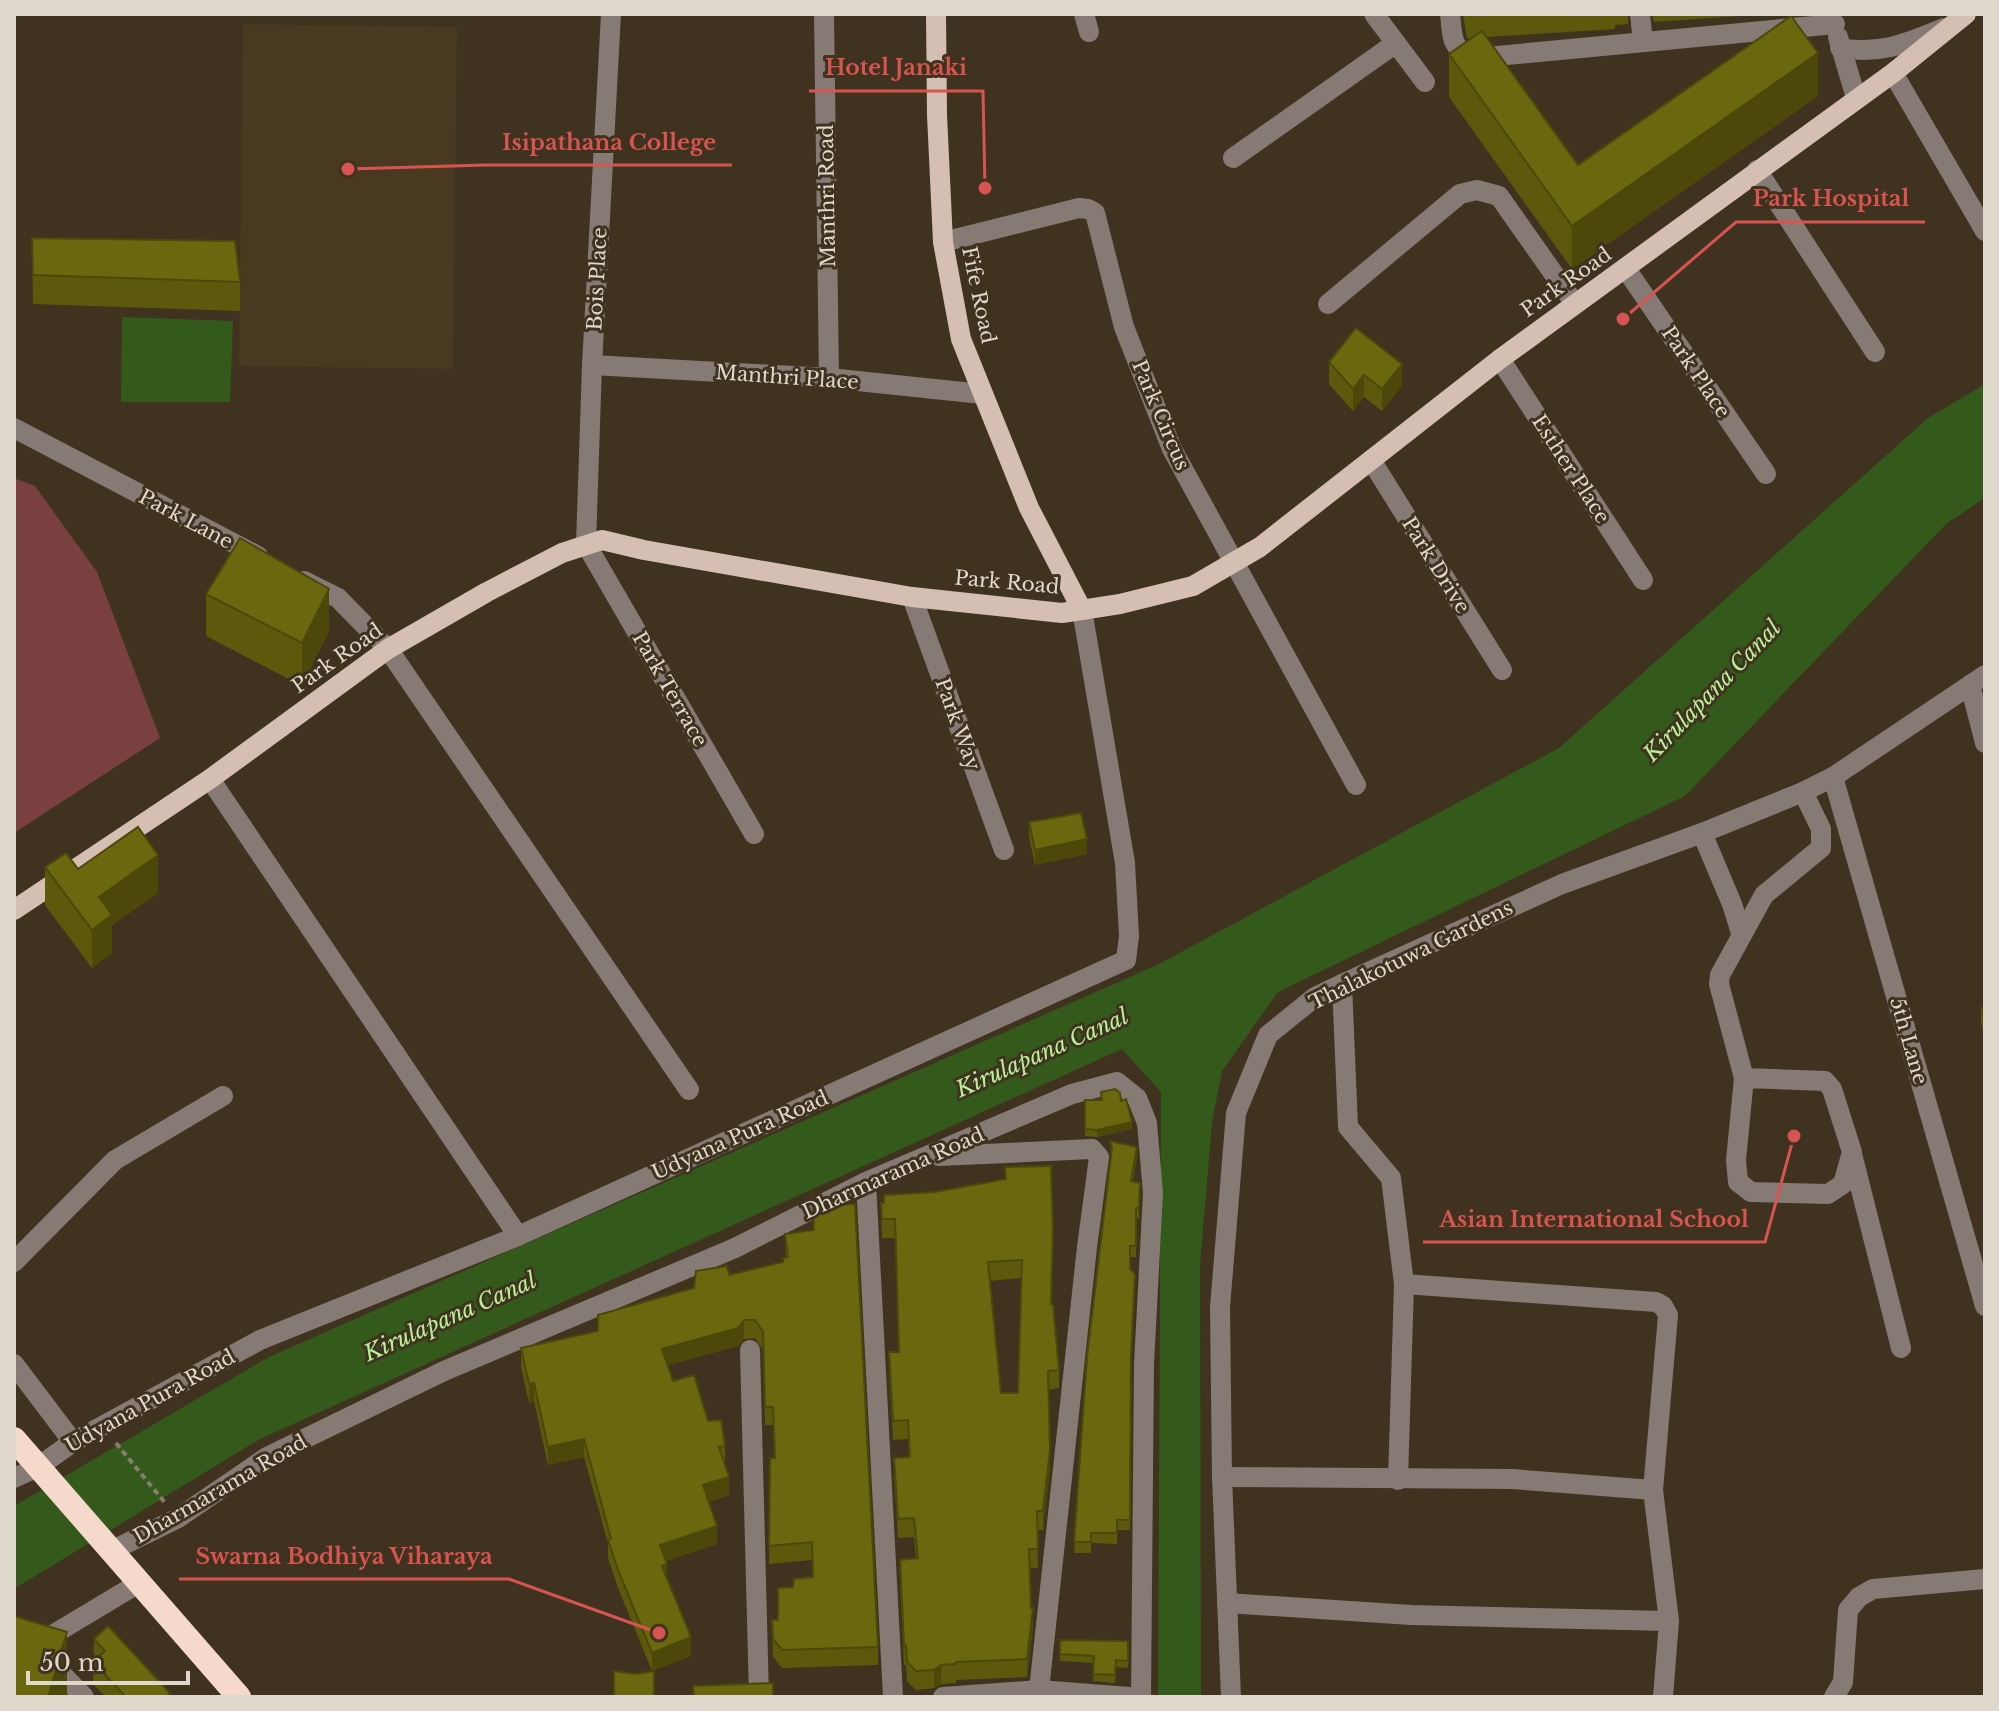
<svg xmlns="http://www.w3.org/2000/svg" width="1999" height="1711" font-family="'Libre Baskerville',serif">
  <style>
    .built { fill: #493920 }
    .green { fill: #7a4040 }
    .water { fill: #345a1b }
    .lines { fill: none; stroke-linecap: round; stroke-linejoin: round }
    .path { stroke: #877d6d; stroke-width: 4; stroke-dasharray: 6 4; stroke-linecap: butt }
    .minor { stroke: #857a74; stroke-width: 20 }
    .major { stroke: #d5bfb3; stroke-width: 20 }
    .highway { stroke: #f5dacc; stroke-width: 24 }
    .wall { fill: #5c590d; fill-rule: evenodd }
    .shaded-wall { fill: #4b480a }
    .building { fill: #6b670f; stroke: #4b480a; stroke-width: 2; fill-rule: evenodd }
    .labels { text-anchor: middle; dominant-baseline: central; stroke-width: 6; stroke-linejoin: round; paint-order: stroke }
    .street-label { font-size: 20px; fill: #dfd8cc; stroke: #3f321f }
    .water-label { font-size: 22px; font-style: italic; fill: #b7f197; stroke: #3f321f }
    .leader { fill: none; stroke: #d85451; stroke-width: 3 }
    .callout-dot { fill: #d85451; stroke: #3f321f; stroke-width: 3 }
    .callout-label { font-size: 22px; text-anchor: middle; font-weight: bold; fill: #d85451; stroke: #3f321f; stroke-width: 6; stroke-linejoin: round; paint-order: stroke }
  </style>
  <rect width="100%" height="100%" fill="#3f321f"/>
  <path class="built" d="M 243,24 L 457,27 L 453,369 L 239,366 Z"/>
  <path class="green" d="M 14,478 L 35,486 L 97,572 L 160,738 L 14,833 Z"/>
  <g class="water">
    <path d="M 122,317 L 233,321 L 230,402 L 121,402 Z"/>
    <path d="M 1985,384 L 1985,498 L 1946,524 L 1685,796 L 1278,992 L 1222,1071 L 1212,1122 L 1200,1265 L 1201,1697 L 1158,1697 L 1161,1092 L 1122,1049 L 258,1440 L 14,1589 L 14,1506 L 269,1357 L 1159,964 L 1559,748 L 1928,418 Z"/>
  </g>
  <g class="lines">
    <path class="path" d="M 116,1443 L 166,1504"/>
    <g class="minor">
      <path d="M 611,14 L 592,365 L 586,544 L 754,834"/>
      <path d="M 824,14 L 829,378"/>
      <path d="M 1084,14 L 1089,32"/>
      <path d="M 1374,14 L 1425,82"/>
      <path d="M 1450,14 C 1453,39 1450,48 1475,58 L 1835,24"/>
      <path d="M 1640,14 L 1643,42"/>
      <path d="M 1838,37 L 1856,98"/>
      <path d="M 1840,48 C 1882,55 1907,43 1944,28"/>
      <path d="M 1893,73 L 1985,231"/>
      <path d="M 1233,158 L 1396,43"/>
      <path d="M 1757,170 L 1875,352"/>
      <path d="M 943,242 L 1079,208 L 1088,209 L 1095,213 L 1124,327 L 1172,449 L 1356,785"/>
      <path d="M 1626,269 L 1766,474"/>
      <path d="M 1328,304 L 1460,194 L 1477,190 L 1499,196 L 1575,304"/>
      <path d="M 1500,359 L 1643,580"/>
      <path d="M 592,365 L 829,378 L 982,394"/>
      <path d="M 14,428 L 258,556"/>
      <path d="M 1371,460 L 1502,670"/>
      <path d="M 304,581 L 338,598 L 388,649 L 689,1090"/>
      <path d="M 912,597 L 1004,850"/>
      <path d="M 1970,685 L 1985,743"/>
      <path d="M 1833,777 L 1985,1306"/>
      <path d="M 210,779 L 518,1236"/>
      <path d="M 1702,833 L 1732,904 L 1741,933"/>
      <path d="M 1342,984 L 1348,1127 L 1391,1178 L 1404,1284"/>
      <path d="M 1744,1078 L 1825,1081 L 1832,1089 L 1852,1152 L 1843,1184 L 1828,1194 L 1751,1192 L 1738,1182 L 1736,1160 L 1744,1078 L 1719,984 L 1720,975 L 1764,895 L 1821,848 L 1821,829 L 1803,792"/>
      <path d="M 1852,1154 L 1901,1348"/>
      <path d="M 939,1156 L 1092,1149 L 1099,1157 L 1087,1247 L 1039,1690"/>
      <path d="M 866,1182 L 893,1697"/>
      <path d="M 14,1262 L 115,1160 L 223,1096"/>
      <path d="M 750,1350 L 759,1697"/>
      <path d="M 14,1364 L 73,1442"/>
      <path d="M 1222,1477 L 1512,1479 L 1653,1490"/>
      <path d="M 14,1478 L 38,1467 L 73,1442 L 260,1340 L 518,1236 L 1126,960 L 1129,936 L 1125,863 L 1082,610"/>
      <path d="M 1398,1480 L 1404,1284 L 1656,1302 L 1663,1306 L 1668,1315 L 1653,1490 L 1669,1621 L 1663,1697"/>
      <path d="M 111,1551 L 178,1518 L 267,1457 L 444,1371 L 735,1248 L 866,1182 L 1072,1094 L 1117,1082 L 1137,1098 L 1147,1123 L 1153,1193 L 1144,1364 L 1141,1697"/>
      <path d="M 1227,1603 L 1411,1615 L 1669,1621"/>
      <path d="M 14,1658 L 139,1583"/>
      <path d="M 48,1660 L 84,1697"/>
      <path d="M 943,1697 L 1039,1690 L 1129,1697"/>
      <path d="M 1231,1697 L 1222,1477 L 1220,1307 L 1236,1113 L 1268,1035 L 1315,997 L 1342,984 L 1562,884 L 1702,833 L 1803,792 L 1833,777 L 1985,675"/>
      <path d="M 1834,1697 L 1843,1682 L 1848,1610 L 1859,1597 L 1873,1589 L 1985,1579"/>
    </g>
    <g class="major">
      <path d="M 936,14 L 937,115 L 943,242 L 961,339 L 1029,508 L 1082,610"/>
      <path d="M 14,910 L 210,779 L 388,649 L 487,592 L 562,553 L 602,540 L 644,550 L 912,597 L 1062,613 L 1120,604 L 1193,586 L 1260,547 L 1500,359 L 1893,73 L 1966,14"/>
    </g>
    <path class="highway" d="M 14,1439 L 239,1697"/>
  </g>
  <g class="wall">
    <path d="M 1463,14 L 1628,14 L 1628,24 L 1615,25 L 1615,29 L 1487,37 L 1578,165 L 1818,96 L 1572,269 L 1449,97 L 1449,54 L 1472,38 L 1467,38 Z"/>
    <path d="M 1652,14 L 1768,14 L 1654,22 Z"/>
    <path d="M 32,238 L 240,282 L 240,311 L 33,304 Z"/>
    <path d="M 1329,362 L 1402,386 L 1382,411 L 1364,397 L 1353,411 L 1329,384 Z"/>
    <path d="M 206,594 L 329,631 L 302,686 L 206,636 Z"/>
    <path d="M 1029,822 L 1087,854 L 1035,865 L 1029,837 Z"/>
    <path d="M 45,867 L 78,869 L 158,893 L 112,925 L 112,953 L 92,968 L 45,905 Z"/>
    <path d="M 1985,1007 L 1985,1039 L 1981,1023 L 1981,1008 Z"/>
    <path d="M 1101,1092 L 1121,1101 L 1132,1129 L 1097,1137 L 1085,1136 L 1085,1100 L 1101,1100 Z"/>
    <path d="M 1110,1141 L 1137,1157 L 1133,1181 L 1140,1183 L 1139,1218 L 1136,1219 L 1136,1257 L 1130,1257 L 1131,1364 L 1130,1530 L 1117,1530 L 1117,1544 L 1091,1543 L 1091,1553 L 1074,1553 L 1111,1155 Z"/>
    <path d="M 1005,1179 L 1052,1304 L 1059,1370 L 1059,1388 L 1048,1390 L 1050,1468 L 1043,1530 L 1037,1530 L 1038,1568 L 1029,1568 L 1031,1608 L 1033,1627 L 1027,1677 L 956,1680 L 956,1683 L 941,1684 L 934,1688 L 916,1690 L 907,1681 L 906,1665 L 904,1665 L 900,1578 L 900,1560 L 916,1558 L 914,1537 L 898,1538 L 894,1476 L 894,1458 L 909,1457 L 908,1439 L 893,1440 L 889,1371 L 889,1352 L 899,1352 L 895,1238 L 882,1238 L 881,1203 ZM 1021,1278 L 1018,1393 L 1001,1393 L 989,1281 Z"/>
    <path d="M 813,1206 L 878,1647 L 878,1665 L 782,1668 L 773,1657 L 772,1620 L 778,1620 L 793,1587 L 812,1577 L 812,1560 L 769,1564 L 770,1458 L 774,1458 L 773,1425 L 765,1425 L 763,1350 L 755,1338 L 744,1339 L 738,1346 L 668,1365 L 673,1381 L 708,1421 L 725,1446 L 725,1464 L 729,1495 L 709,1502 L 717,1544 L 665,1561 L 667,1578 L 691,1656 L 652,1671 L 618,1588 L 608,1558 L 608,1543 L 584,1457 L 548,1465 L 534,1401 L 529,1403 L 521,1367 L 521,1348 L 598,1331 L 694,1288 L 729,1275 L 783,1262 L 786,1257 L 785,1234 L 814,1230 Z"/>
    <path d="M 94,1639 L 170,1697 L 106,1697 L 93,1684 Z"/>
    <path d="M 1060,1640 L 1128,1641 L 1128,1668 L 1116,1667 L 1115,1683 L 1093,1681 L 1094,1663 L 1060,1661 Z"/>
  </g>
  <g class="shaded-wall">
    <path d="M 1818,53 L 1818,96 L 1572,269 L 1572,226 Z"/>
    <path d="M 1402,364 L 1402,386 L 1382,411 L 1382,389 Z"/>
    <path d="M 1364,375 L 1364,397 L 1353,411 L 1353,389 Z"/>
    <path d="M 329,589 L 329,631 L 302,686 L 302,643 Z"/>
    <path d="M 1087,839 L 1087,854 L 1035,865 L 1035,850 Z"/>
    <path d="M 158,855 L 158,893 L 112,925 L 112,953 L 92,968 L 92,930 L 99,897 Z"/>
    <path d="M 1132,1122 L 1132,1129 L 1097,1137 L 1097,1130 Z"/>
    <path d="M 1137,1147 L 1137,1157 L 1131,1191 L 1131,1181 Z"/>
    <path d="M 744,1320 L 744,1339 L 738,1346 L 662,1367 L 662,1349 Z"/>
    <path d="M 534,1383 L 534,1401 L 529,1403 L 529,1384 Z"/>
    <path d="M 584,1439 L 584,1457 L 548,1465 L 548,1447 Z"/>
    <path d="M 1050,1450 L 1050,1468 L 1043,1530 L 1043,1511 Z"/>
    <path d="M 729,1477 L 729,1495 L 703,1504 L 703,1485 Z"/>
    <path d="M 717,1526 L 717,1544 L 660,1563 L 660,1545 Z"/>
    <path d="M 667,1564 L 667,1582 L 662,1566 Z"/>
    <path d="M 1033,1608 L 1033,1627 L 1027,1677 L 1027,1659 Z"/>
    <path d="M 67,1632 L 67,1697 L 48,1697 Z"/>
    <path d="M 691,1637 L 691,1656 L 652,1671 L 652,1653 Z"/>
    <path d="M 941,1665 L 941,1684 L 934,1688 L 934,1670 Z"/>
  </g>
  <g class="building">
    <path d="M 1791,16 L 1818,53 L 1572,226 L 1449,54 L 1482,31 L 1578,165 Z"/>
    <path d="M 32,238 L 235,241 L 240,282 L 33,275 Z"/>
    <path d="M 1356,328 L 1402,364 L 1382,389 L 1364,375 L 1353,389 L 1329,362 Z"/>
    <path d="M 240,538 L 329,589 L 302,643 L 206,594 Z"/>
    <path d="M 1081,813 L 1087,839 L 1035,850 L 1029,822 Z"/>
    <path d="M 138,827 L 158,855 L 99,897 L 112,915 L 92,930 L 45,867 L 66,853 L 78,869 Z"/>
    <path d="M 1985,1007 L 1985,1025 L 1981,1008 Z"/>
    <path d="M 1115,1089 L 1120,1093 L 1121,1101 L 1126,1099 L 1132,1122 L 1097,1130 L 1085,1129 L 1085,1100 L 1102,1100 L 1101,1092 Z"/>
    <path d="M 1110,1141 L 1137,1147 L 1131,1181 L 1140,1183 L 1139,1208 L 1136,1208 L 1136,1246 L 1130,1246 L 1130,1269 L 1135,1274 L 1131,1354 L 1130,1520 L 1117,1520 L 1117,1533 L 1091,1533 L 1091,1542 L 1074,1542 L 1087,1357 L 1112,1148 Z"/>
    <path d="M 1051,1166 L 1053,1230 L 1051,1304 L 1053,1304 L 1059,1370 L 1048,1371 L 1050,1450 L 1043,1511 L 1037,1511 L 1038,1549 L 1029,1549 L 1031,1608 L 1033,1608 L 1027,1659 L 956,1662 L 956,1664 L 941,1665 L 934,1670 L 916,1671 L 907,1662 L 906,1646 L 904,1646 L 900,1560 L 918,1558 L 914,1518 L 898,1519 L 894,1458 L 910,1457 L 908,1420 L 893,1421 L 889,1352 L 899,1352 L 895,1219 L 882,1219 L 881,1203 L 884,1203 L 884,1195 L 935,1192 L 1006,1179 L 1005,1167 ZM 1022,1260 L 1018,1393 L 1001,1393 L 988,1262 Z"/>
    <path d="M 855,1204 L 878,1647 L 782,1650 L 773,1639 L 772,1620 L 778,1620 L 778,1588 L 793,1587 L 794,1579 L 813,1577 L 812,1542 L 769,1546 L 770,1458 L 775,1458 L 773,1407 L 765,1407 L 763,1331 L 755,1320 L 744,1320 L 738,1328 L 662,1349 L 673,1381 L 694,1375 L 708,1421 L 721,1420 L 725,1446 L 719,1447 L 729,1477 L 703,1485 L 717,1526 L 660,1545 L 667,1564 L 662,1566 L 691,1637 L 652,1653 L 618,1570 L 608,1540 L 611,1539 L 584,1439 L 548,1447 L 534,1383 L 529,1384 L 521,1348 L 598,1331 L 598,1315 L 694,1288 L 696,1271 L 727,1266 L 729,1275 L 783,1262 L 783,1258 L 788,1257 L 785,1234 L 814,1230 L 813,1206 Z"/>
    <path d="M 14,1616 L 67,1632 L 48,1697 L 14,1697 Z"/>
    <path d="M 108,1626 L 170,1693 L 166,1697 L 126,1697 L 93,1662 L 105,1651 L 94,1639 Z"/>
    <path d="M 1060,1640 L 1128,1641 L 1128,1661 L 1116,1660 L 1115,1675 L 1093,1674 L 1094,1656 L 1060,1654 Z"/>
    <path d="M 614,1671 L 635,1674 L 654,1671 L 654,1697 L 614,1697 Z"/>
    <path d="M 773,1683 L 773,1697 L 694,1697 L 693,1686 Z"/>
  </g>
  <g class="labels">
    <g class="street-label">
      <text transform="translate(827 196) rotate(-91)">Manthri Road</text>
      <text transform="translate(597 279) rotate(-87)">Bois Place</text>
      <text transform="translate(1566 282) rotate(-35)">Park Road</text>
      <text transform="translate(979 295) rotate(78)">Fife Road</text>
      <text transform="translate(1696 372) rotate(56)">Park Place</text>
      <text transform="translate(787 377) rotate(4)">Manthri Place</text>
      <text transform="translate(1161 415) rotate(67)">Park Circus</text>
      <text transform="translate(1571 469) rotate(57)">Esther Place</text>
      <text transform="translate(186 519) rotate(28)">Park Lane</text>
      <text transform="translate(1436 565) rotate(58)">Park Drive</text>
      <text transform="translate(1007 582) rotate(5)">Park Road</text>
      <text transform="translate(337 658) rotate(-35)">Park Road</text>
      <text transform="translate(670 689) rotate(60)">Park Terrace</text>
      <text transform="translate(958 724) rotate(70)">Park Way</text>
      <text transform="translate(1411 955) rotate(-26)">Thalakotuwa Gardens</text>
      <text transform="translate(1909 1041) rotate(74)">5th Lane</text>
      <text transform="translate(740 1135) rotate(-24)">Udyana Pura Road</text>
      <text transform="translate(893 1173) rotate(-24)">Dharmarama Road</text>
      <text transform="translate(150 1401) rotate(-29)">Udyana Pura Road</text>
      <text transform="translate(220 1489) rotate(-30)">Dharmarama Road</text>
    </g>
    <g class="water-label">
      <text transform="translate(1712 691) rotate(-46)">Kirulapana Canal</text>
      <text transform="translate(1042 1053) rotate(-24)">Kirulapana Canal</text>
      <text transform="translate(450 1317) rotate(-24)">Kirulapana Canal</text>
    </g>
  </g>
  <path class="leader" d="M985 188L983 91H809M348 169L486 165H732M1623 319L1736 222H1925M1794 1136L1765 1242H1423M659 1633L509 1579H179"/>
  <g class="callout-dot">
    <circle cx="985" cy="188" r="8"/>
    <circle cx="348" cy="169" r="8"/>
    <circle cx="1623" cy="319" r="8"/>
    <circle cx="1794" cy="1136" r="8"/>
    <circle cx="659" cy="1633" r="8"/>
  </g>
  <g class="callout-label">
    <text x="896" y="75">Hotel Janaki</text>
    <text x="609" y="150">Isipathana College</text>
    <text x="1831" y="206">Park Hospital</text>
    <text x="1594" y="1227">Asian International School</text>
    <text x="344" y="1564">Swarna Bodhiya Viharaya</text>
  </g>
  <rect width="1999" height="1711" fill="none" stroke="#dfd8cc" stroke-width="32"/>
  <path d="M28 1671v12h160v-12" fill="none" stroke="#dfd8cc" stroke-width="4"/>
  <text x="40" y="1671" font-size="24" fill="#dfd8cc" stroke="#3f321f" stroke-width="6" paint-order="stroke">50 m</text>
</svg>
